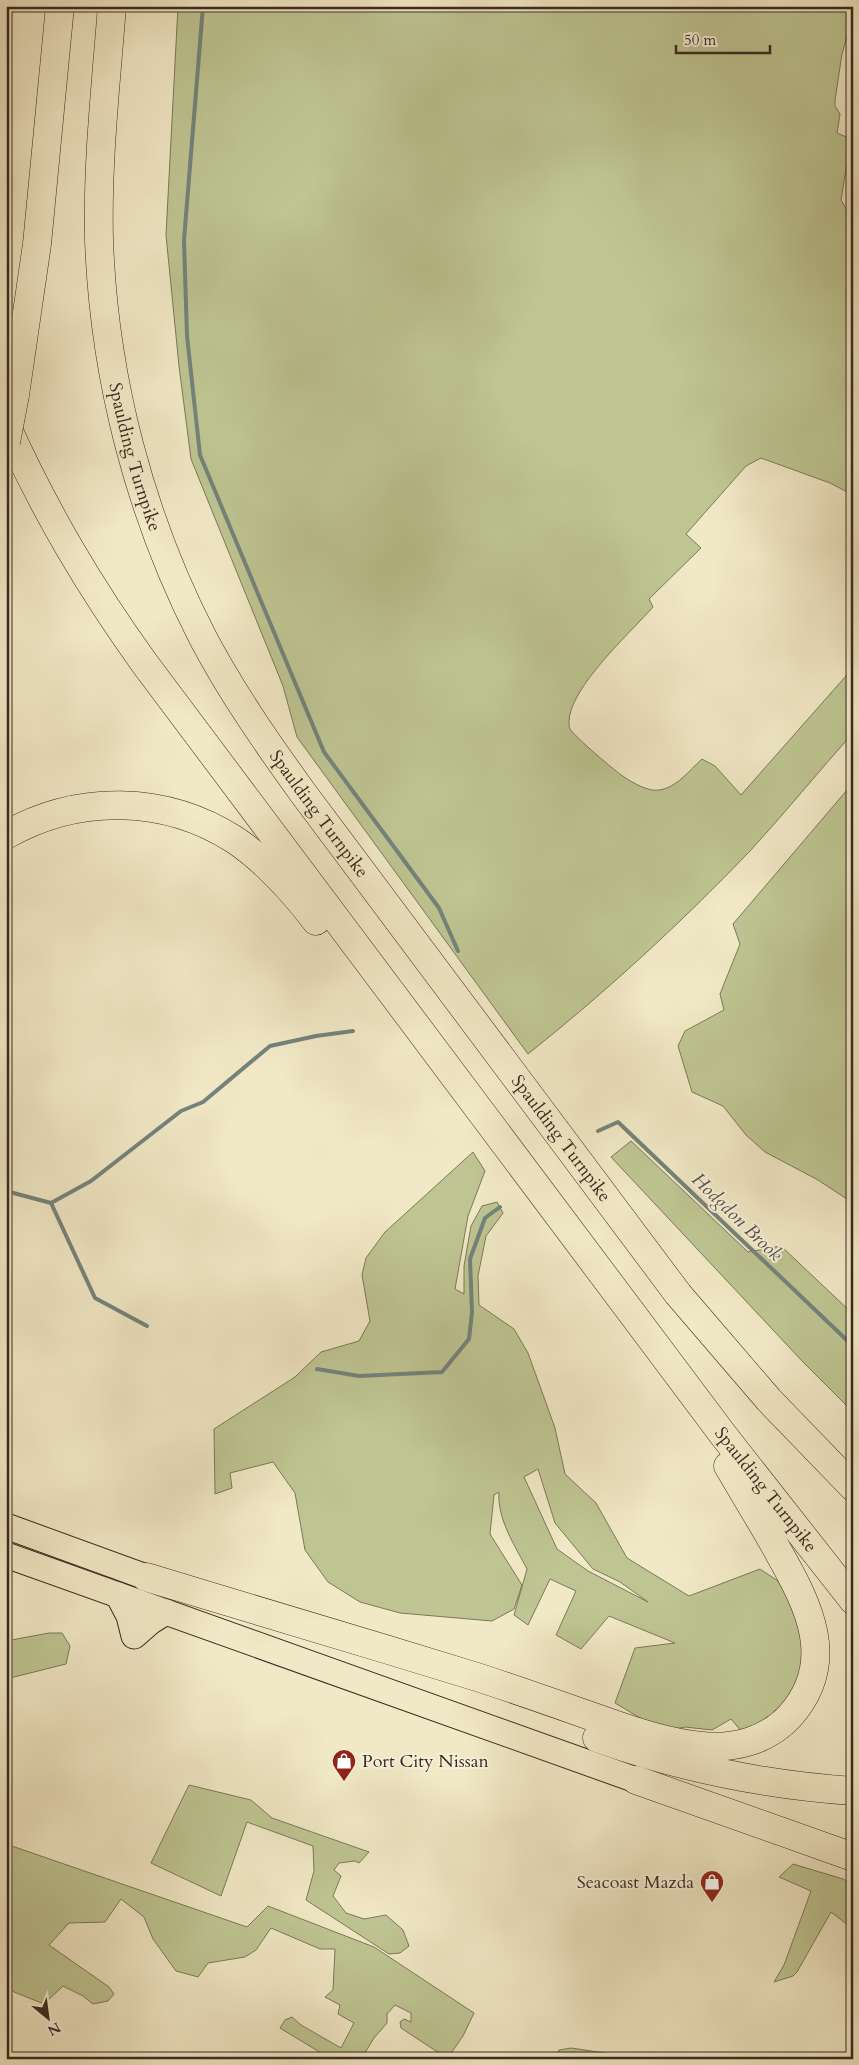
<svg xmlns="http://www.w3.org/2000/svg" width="859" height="2065" font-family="Cardo,serif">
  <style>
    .green { fill: #bec592; stroke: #7c785a; fill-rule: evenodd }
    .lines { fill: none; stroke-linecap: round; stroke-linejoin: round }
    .stream { stroke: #74837c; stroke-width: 4 }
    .trunk-casing { stroke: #392a21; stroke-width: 27 }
    .motorway-casing { stroke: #392a21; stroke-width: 29 }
    .trunk { stroke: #f1e8c5; stroke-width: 25 }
    .motorway { stroke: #f1e8c5; stroke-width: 28 }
    .motorway-bridge-casing { stroke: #392a21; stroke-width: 29; stroke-linecap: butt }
    .motorway-bridge { stroke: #f1e8c5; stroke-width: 28 }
    .labels { text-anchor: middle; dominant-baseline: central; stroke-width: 4; stroke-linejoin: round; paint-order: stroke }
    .street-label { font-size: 18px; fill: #392a21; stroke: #f6f0d9 }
    .poi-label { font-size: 18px; fill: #392a21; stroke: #f6f0d9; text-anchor: start }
    .water-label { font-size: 19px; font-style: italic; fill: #524f47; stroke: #f6f0d9 }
  </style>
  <rect width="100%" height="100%" fill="#f1e8c5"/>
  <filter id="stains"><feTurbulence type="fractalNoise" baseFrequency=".004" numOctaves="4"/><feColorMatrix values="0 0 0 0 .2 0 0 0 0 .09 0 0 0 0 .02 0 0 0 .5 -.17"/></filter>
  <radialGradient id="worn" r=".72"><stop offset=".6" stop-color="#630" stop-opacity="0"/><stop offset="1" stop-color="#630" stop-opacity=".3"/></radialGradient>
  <g class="green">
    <path d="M 178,6 L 853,6 L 853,24 L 849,29 L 842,54 L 835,100 L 835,106 L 840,114 L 837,133 L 851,139 L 841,200 L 853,220 L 853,495 L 830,483 L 761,458 L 746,466 L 686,534 L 701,548 L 649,599 L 653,607 C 631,632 569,688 569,722 C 569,724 569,727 570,729 C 575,737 615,771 624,777 C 633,783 649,792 659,790 C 676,788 690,770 702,759 L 715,766 L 741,795 L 853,668 L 853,733 C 818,772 785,813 750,851 C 680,924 607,991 528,1054 L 297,737 L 283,686 L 191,459 L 179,366 L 166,235 Z"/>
    <path d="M 853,783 L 853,1203 L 818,1180 L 765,1152 L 746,1135 L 723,1106 L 692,1092 L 678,1046 L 685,1031 L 724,1010 L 720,994 L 740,944 L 733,924 Z"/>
    <path d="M 631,1141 L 748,1252 L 781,1246 L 853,1314 L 853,1412 L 803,1362 L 611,1157 Z"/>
    <path d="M 473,1152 L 485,1171 L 468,1216 L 455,1289 L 464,1294 L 464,1266 L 471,1226 L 482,1206 L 497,1202 L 503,1213 L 486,1236 L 478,1276 L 479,1305 L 514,1329 L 528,1353 L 555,1428 L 565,1474 L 596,1503 L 627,1558 L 689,1596 L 760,1569 L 778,1581 L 793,1600 L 808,1640 L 799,1686 L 770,1720 L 742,1732 L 731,1719 L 712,1730 L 685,1727 L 662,1731 L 615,1703 L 635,1648 L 675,1643 L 609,1616 L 581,1649 L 556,1635 L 576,1591 L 550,1579 L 528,1625 L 514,1615 L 527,1569 C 515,1546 497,1519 499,1492 L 494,1495 L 490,1534 L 522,1585 L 514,1609 L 492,1621 L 400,1613 L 360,1602 L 328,1582 L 305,1550 L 295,1493 L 273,1462 L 230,1473 L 232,1488 L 215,1494 L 214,1429 L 295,1377 L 321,1352 L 359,1341 L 370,1321 L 362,1275 L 366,1258 L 385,1232 ZM 538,1469 L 555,1523 L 593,1569 L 620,1582 L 648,1602 L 588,1571 L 557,1549 L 524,1477 Z"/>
    <path d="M 49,1633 L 62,1633 L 70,1646 L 66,1664 L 6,1679 L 6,1641 Z"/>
    <path d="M 189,1785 L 251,1800 L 272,1818 L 369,1852 L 359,1863 L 355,1861 L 339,1863 L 334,1870 L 341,1876 L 333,1896 L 346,1913 L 364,1919 L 386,1915 L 403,1930 L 409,1946 L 400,1953 L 389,1954 L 306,1900 L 314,1871 L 313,1846 L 247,1822 L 221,1896 L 151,1863 Z"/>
    <path d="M 6,1844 L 247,1927 L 268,1906 L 374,1947 L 474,2013 L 463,2036 L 447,2059 L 435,2059 L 439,2053 L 401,2028 L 400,2022 L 404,2019 L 411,2022 L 411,2013 L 395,2005 L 387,2014 L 387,2023 L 374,2038 L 363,2056 L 364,2059 L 331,2059 L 280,2028 L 285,2020 L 292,2017 L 301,2025 L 341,2048 L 354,2023 L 338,2014 L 340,2005 L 325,1997 L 333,1990 L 335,1949 L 320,1949 L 271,1928 L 256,1950 L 245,1957 L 208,1963 L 198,1977 L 176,1971 L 153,1939 L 144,1917 L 121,1899 L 105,1922 L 69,1923 L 49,1945 L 109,1987 L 114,1994 L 108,2001 L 93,2004 L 83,1996 L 63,1986 L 44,2004 L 14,1992 L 6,1982 Z"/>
    <path d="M 793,1864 L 843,1879 L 853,1884 L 853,1929 L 831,1912 L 797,1972 L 793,1976 L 774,1982 L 784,1965 L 811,1891 L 779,1877 Z"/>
    <path d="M 571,2048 L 605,2053 L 604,2059 L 554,2059 L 559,2050 Z"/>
  </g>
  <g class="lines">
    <g class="stream">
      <path d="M 203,6 L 184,240 L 187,336 L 200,455 L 324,752 L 439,908 L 458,951"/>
      <path d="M 598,1131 L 618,1122 L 853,1346"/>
      <path d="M 6,1191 L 51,1203 L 95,1298 L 147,1326"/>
      <path d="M 51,1203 L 91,1181 L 181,1111 L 203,1102 L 270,1046 L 316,1036 L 353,1031"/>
      <path d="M 317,1369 L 359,1376 L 442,1372 L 469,1339 L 472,1312 L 470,1259 L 485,1218 L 500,1207"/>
    </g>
    <g class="trunk-casing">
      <g id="trunk">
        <path d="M 6,1526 L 146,1577"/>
        <path d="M 6,1555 L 636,1780"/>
        <path d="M 118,1595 L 129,1616 L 134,1636 L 150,1622 L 166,1612"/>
      </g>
    </g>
    <g class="motorway-casing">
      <g id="motorway">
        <path id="s1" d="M 112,6 C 106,84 97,162 99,240 C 104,378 140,516 203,638 C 232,693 267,743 303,793 L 678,1294 L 769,1400 L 853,1487"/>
        <path d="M 15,395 L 37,244 L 60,6"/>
        <path id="s2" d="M 6,425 C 46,513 89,586 145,664 L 724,1436 L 853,1600"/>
        <path d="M 6,835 C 78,794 165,795 235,840 C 266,861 293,891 316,921"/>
        <path d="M 146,1577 C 257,1611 367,1643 477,1677 C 520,1691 562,1706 605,1721 C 636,1732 669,1743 702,1746 C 734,1749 767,1741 790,1716 C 838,1662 809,1606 779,1553 C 763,1524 745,1495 728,1466"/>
        <path d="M 597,1738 C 681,1768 764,1785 853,1791"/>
        <path d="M 636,1780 L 853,1857"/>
      </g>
    </g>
    <use href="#trunk" class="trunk"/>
    <use href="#motorway" class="motorway"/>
    <g class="motorway-bridge-casing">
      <path id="motorway-bridge" d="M 6,442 L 15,395"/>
    </g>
    <use href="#motorway-bridge" class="motorway-bridge"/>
  </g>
  <defs>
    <g id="shop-pin" transform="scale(1.25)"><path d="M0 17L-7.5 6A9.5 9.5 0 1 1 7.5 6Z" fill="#8f2418" stroke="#f6f0d9"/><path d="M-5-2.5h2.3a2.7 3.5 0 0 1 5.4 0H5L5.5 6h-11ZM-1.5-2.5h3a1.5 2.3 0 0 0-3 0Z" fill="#fff"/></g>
  </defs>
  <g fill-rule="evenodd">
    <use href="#shop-pin" x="344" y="1761"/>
    <use href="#shop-pin" x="712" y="1882"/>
  </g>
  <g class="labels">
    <g class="street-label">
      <text stroke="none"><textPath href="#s1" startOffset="455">Spaulding Turnpike</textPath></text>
      <text stroke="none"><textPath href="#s1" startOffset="860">Spaulding Turnpike</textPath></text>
      <text stroke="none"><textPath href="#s1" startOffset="1265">Spaulding Turnpike</textPath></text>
      <text stroke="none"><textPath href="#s2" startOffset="1310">Spaulding Turnpike</textPath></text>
    </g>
    <g class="poi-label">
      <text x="362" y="1761">Port City Nissan</text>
      <text x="694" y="1882" text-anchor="end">Seacoast Mazda</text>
    </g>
    <g class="water-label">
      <text transform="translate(737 1217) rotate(44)">Hodgdon Brook</text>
    </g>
  </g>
  <rect width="859" height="2065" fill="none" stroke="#f1e8c5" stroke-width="25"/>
  <rect x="8" y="8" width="844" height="2050" fill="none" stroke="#392a21" stroke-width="2.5"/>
  <rect x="12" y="12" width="834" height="2040" fill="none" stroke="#392a21"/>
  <g transform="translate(48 2018) rotate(151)" stroke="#f6f0d9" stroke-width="4" paint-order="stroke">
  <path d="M0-4L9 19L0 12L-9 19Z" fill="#392a21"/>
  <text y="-8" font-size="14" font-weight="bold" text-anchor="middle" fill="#392a21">N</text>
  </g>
  <path d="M676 45v8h94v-8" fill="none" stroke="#392a21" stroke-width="2.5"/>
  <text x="684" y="45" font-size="15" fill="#392a21" stroke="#f6f0d9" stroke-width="4" paint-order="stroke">50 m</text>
  <rect width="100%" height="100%" filter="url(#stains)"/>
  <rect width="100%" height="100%" fill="url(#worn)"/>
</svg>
